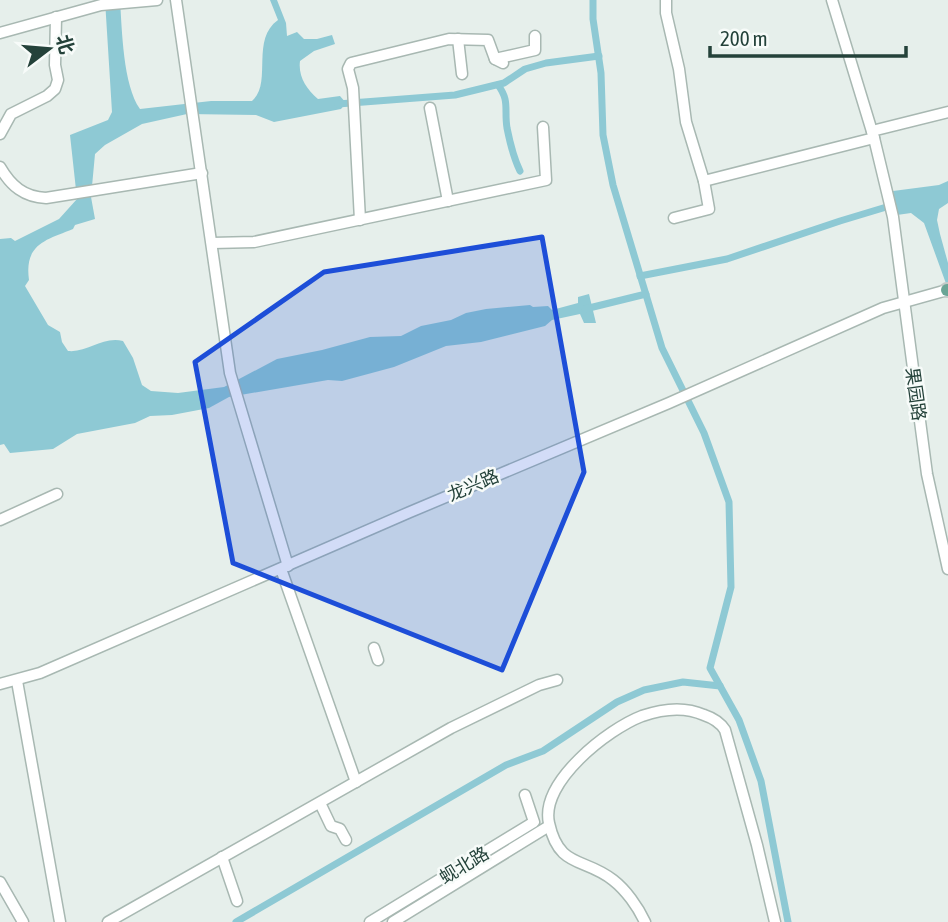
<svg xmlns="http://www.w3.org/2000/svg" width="948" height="922" font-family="'Asap Condensed','Noto Sans SC',sans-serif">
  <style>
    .water { fill: #8ec9d4 }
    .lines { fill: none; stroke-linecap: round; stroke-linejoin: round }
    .canal { stroke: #8ec9d4; stroke-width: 7 }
    .minor-casing { stroke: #a8b8b2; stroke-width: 13 }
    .major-casing { stroke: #c2cac8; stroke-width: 16 }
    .minor { stroke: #fff; stroke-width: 10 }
    .major { stroke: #6aa596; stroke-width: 12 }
    .marked { fill: #1d4ed8; fill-opacity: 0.2; stroke: #1d4ed8; stroke-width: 5; stroke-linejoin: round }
    .labels { text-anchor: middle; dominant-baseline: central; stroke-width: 5; stroke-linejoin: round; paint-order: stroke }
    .street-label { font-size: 18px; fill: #24423a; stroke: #f7fbf9 }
  </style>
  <rect width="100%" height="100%" fill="#e6efeb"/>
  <g class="water">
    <path d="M 105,0 L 120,0 C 122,30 123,85 140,109 L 211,101 L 252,101 C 273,83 250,40 278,20 L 270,0 L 277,0 L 286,23 L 287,36 L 297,32 L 304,39 L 317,39 L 332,35 L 335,44 L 314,51 L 300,61 C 298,76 306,89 318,99 L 340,96 L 346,103 L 341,109 L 274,122 L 256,115 L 187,114 L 142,124 L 105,145 L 95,154 L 91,197 L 95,219 L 75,225 L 73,229 C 46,240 24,244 29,280 L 25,286 L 48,325 L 60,332 L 62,342 L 68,351 C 88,353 102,336 123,341 L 133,358 L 142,385 L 151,391 L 178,393 L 224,387 L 277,359 L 322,350 L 370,337 L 401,336 L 421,326 L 451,320 L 466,313 L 486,309 L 530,305 L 533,307 L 548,306 L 552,310 L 578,303 L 578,297 L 589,294 L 596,323 L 584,323 L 580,314 L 552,320 L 545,326 L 481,342 L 446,346 L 394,367 L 342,381 L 328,380 L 229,397 L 209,408 L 172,415 L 150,416 L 135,423 L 77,434 L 53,449 L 10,453 L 4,444 L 0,445 L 0,239 L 11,238 L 15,241 L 59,219 L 77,199 L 70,135 L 108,120 L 112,112 Z"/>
    <path d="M 948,181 L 948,203 L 939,209 L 937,220 L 940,234 L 948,263 L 948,289 L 924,223 L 911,213 L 897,215 L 894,205 L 893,191 L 939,185 Z"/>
  </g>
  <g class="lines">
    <g class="canal">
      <path d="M 593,0 L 593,19 L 601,73 L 603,135 L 613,185 L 662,348 L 704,433 L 729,502 L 731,587 L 710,668 L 739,720 L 761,781 L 788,922"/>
      <path d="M 498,85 C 510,101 504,109 507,128 C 510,143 513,157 520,171"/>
      <path d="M 338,104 L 455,95 L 504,83 L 525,69 L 546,63 L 599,56"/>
      <path d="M 640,276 L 727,259 L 840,221 L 893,205"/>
      <path d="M 585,309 L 646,294"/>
      <path d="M 236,922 L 506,765 L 543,751 L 617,702 L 644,690 L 683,682 L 720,686"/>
    </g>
    <g class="minor-casing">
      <g id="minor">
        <path d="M 176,0 L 230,373 L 288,566"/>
        <path d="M 666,0 L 666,13 L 679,69 L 686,122 L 704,181 L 874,138"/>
        <path d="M 832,0 L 874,138 L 893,217 L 927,474 L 948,569"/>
        <path d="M 0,33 L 101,5 L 157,0"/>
        <path d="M 458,39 L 462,74"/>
        <path d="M 495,59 L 535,50 L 535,36"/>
        <path d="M 430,108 L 448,201"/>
        <path d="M 872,131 L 948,112"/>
        <path d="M 0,134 L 11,114 L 47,96 L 55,89 L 58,80 L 55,65 L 56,17"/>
        <path d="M 0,167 C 11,186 24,197 46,198 L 202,173"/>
        <path d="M 674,218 L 709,209 L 704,181"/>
        <path d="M 360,220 L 353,88 L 348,69 L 351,63 L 449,39 L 488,40 L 495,59 L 503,63"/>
        <path d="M 212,243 L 254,242 L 546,180 L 543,127"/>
        <path d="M 0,520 L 57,494"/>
        <path d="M 281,569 L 356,782"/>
        <path d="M 374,648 L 378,660"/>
        <path d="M 17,681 L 60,922"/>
        <path d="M 0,684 L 40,673 L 410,512 L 669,403 L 883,308 L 947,290"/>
        <path d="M 320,803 L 331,826 L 340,829 L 346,840"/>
        <path d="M 222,857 L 237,901"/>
        <path d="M 0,882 L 23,922"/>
        <path d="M 108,922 L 451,728 L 539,685 L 557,680"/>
        <path d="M 370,922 L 534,822 L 525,795"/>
        <path d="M 393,922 L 549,826"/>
        <path d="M 645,922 C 638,907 626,890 613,880 C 584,857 559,869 549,823 C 540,782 608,729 642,716 C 662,709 684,706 704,715 C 713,718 720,722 725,730 L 757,845 L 775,922"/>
      </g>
    </g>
    <g class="major-casing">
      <path id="major" d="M 947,290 L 948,290"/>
    </g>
    <use href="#minor" class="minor"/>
    <use href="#major" class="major"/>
  </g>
  <path class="marked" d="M 542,237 L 584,472 L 502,670 L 233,563 L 195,362 L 324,272 Z"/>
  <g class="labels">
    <g class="street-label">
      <text transform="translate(916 394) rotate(82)">果园路</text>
      <text transform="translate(473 485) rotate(-23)">龙兴路</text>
      <text transform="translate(464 865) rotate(-31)">蚬北路</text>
    </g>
  </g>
  <g transform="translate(49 49) rotate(74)" stroke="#f7fbf9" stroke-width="5" paint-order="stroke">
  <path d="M0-5L12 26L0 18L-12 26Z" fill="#24423a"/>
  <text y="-10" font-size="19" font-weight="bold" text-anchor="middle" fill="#24423a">北</text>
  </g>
  <path d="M710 46v10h196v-10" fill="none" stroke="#24423a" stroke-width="3.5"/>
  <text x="720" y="46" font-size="21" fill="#24423a" stroke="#f7fbf9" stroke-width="5" paint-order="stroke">200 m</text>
</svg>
